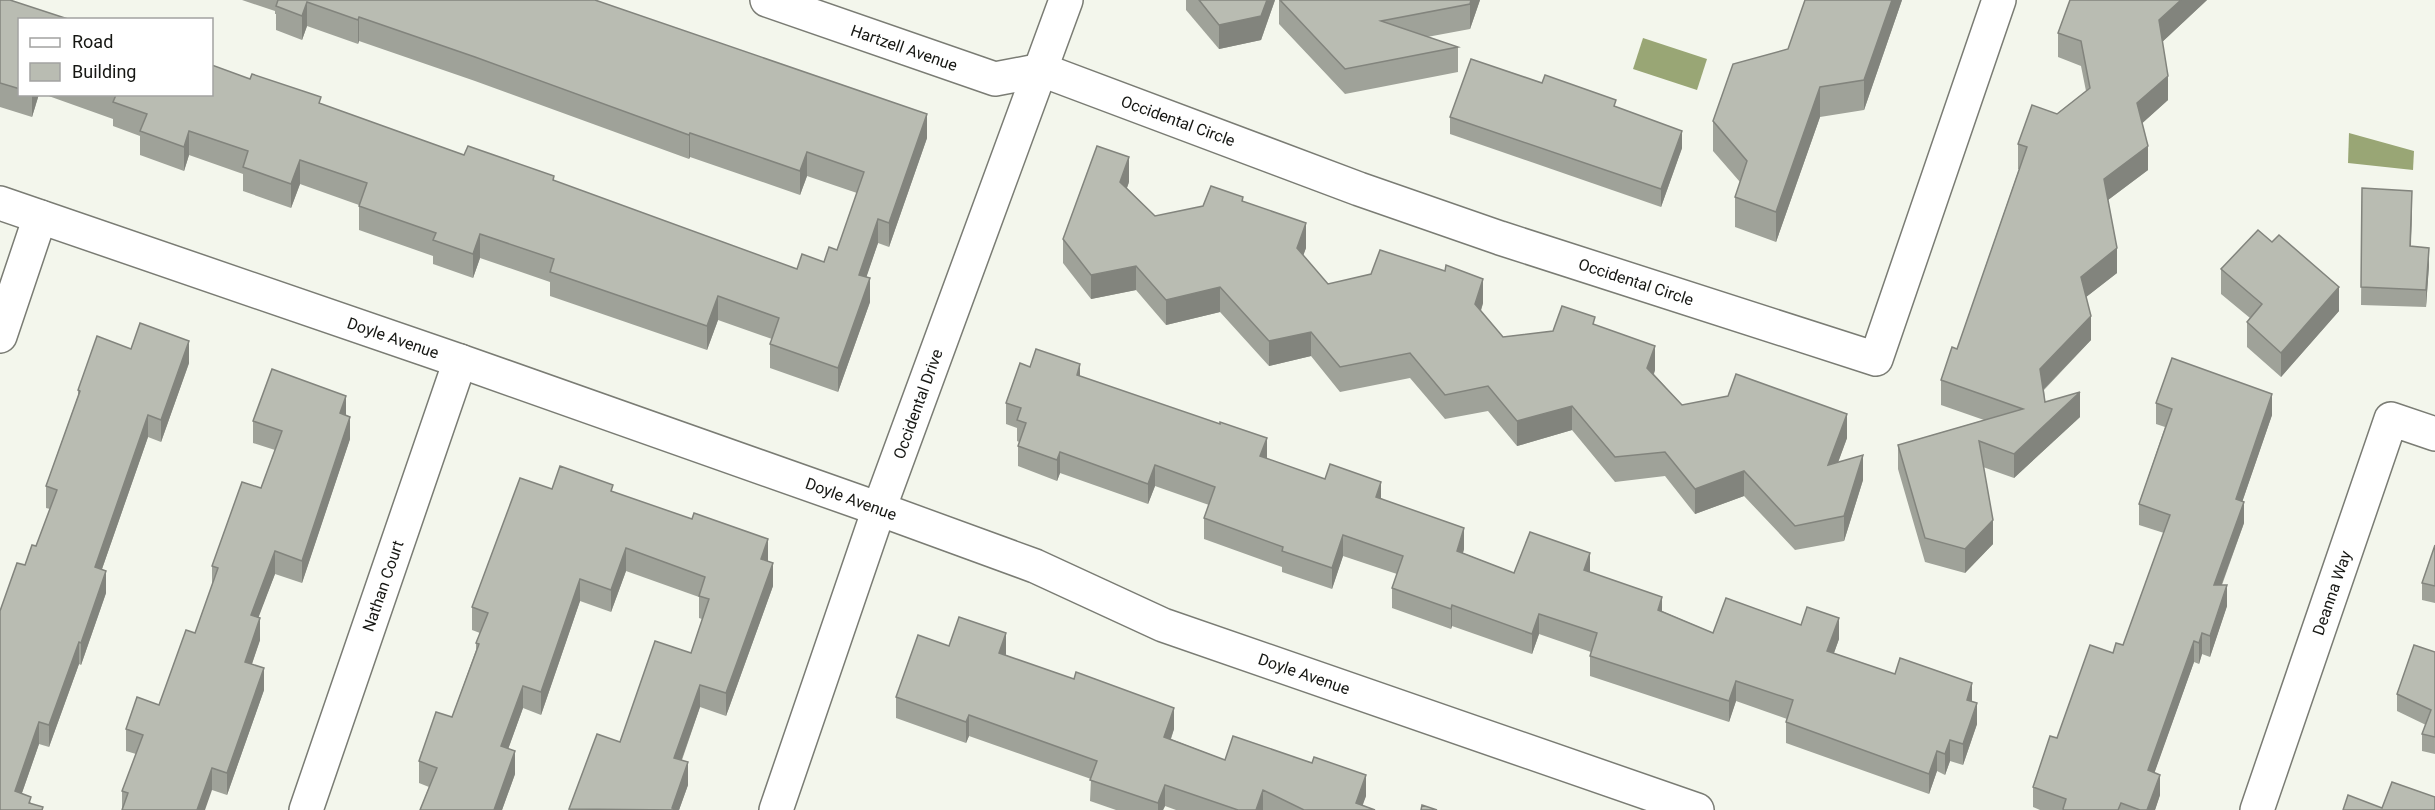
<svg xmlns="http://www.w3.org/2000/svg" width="2435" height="810" font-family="Roboto,sans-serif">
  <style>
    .water { fill: #99a675 }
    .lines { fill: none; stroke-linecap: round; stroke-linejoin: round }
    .minor-casing { stroke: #7a7c74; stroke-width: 36 }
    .minor { stroke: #fff; stroke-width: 33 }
    .wall { fill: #9fa299 }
    .shaded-wall { fill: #82847d }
    .building { fill: #b9bcb2; stroke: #82847d; stroke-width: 1.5 }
    .labels { text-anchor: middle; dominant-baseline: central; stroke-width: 4.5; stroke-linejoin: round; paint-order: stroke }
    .street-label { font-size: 16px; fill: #161713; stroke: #fff }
  </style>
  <rect width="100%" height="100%" fill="#f3f6ec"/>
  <g class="water">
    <path d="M 1643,38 L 1707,59 L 1697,90 L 1633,69 Z"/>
    <path d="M 2349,133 L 2414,151 L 2413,170 L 2348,163 Z"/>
  </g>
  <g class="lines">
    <g class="minor-casing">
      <g id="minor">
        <path d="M 767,0 L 995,79 L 1042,70 L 1359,189 L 1500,238 L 1876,359 L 1999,0"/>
        <path d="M 0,203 L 460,361 L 879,509 L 1035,566 L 1163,625 L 1697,810"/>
        <path d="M 0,336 L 40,217"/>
        <path d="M 306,810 L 460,361"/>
        <path d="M 776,810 L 879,509 L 1066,0"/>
        <path d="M 2257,810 L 2391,419 L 2435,434"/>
      </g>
    </g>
    <use href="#minor" class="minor"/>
  </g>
  <g class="wall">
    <path d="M 0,0 L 20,20 L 20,94 L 39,94 L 32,117 L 0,107 Z"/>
    <path d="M 242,0 L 595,0 L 927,138 L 889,247 L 878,243 L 866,277 L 870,302 L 838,392 L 770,368 L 770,344 L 772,339 L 718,320 L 707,350 L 550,296 L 550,282 L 480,258 L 473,278 L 433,264 L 433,256 L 359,230 L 359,205 L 300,184 L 291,208 L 243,191 L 243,174 L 189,155 L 184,171 L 140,155 L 140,136 L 113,126 L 113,119 L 43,94 L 212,94 L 321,104 L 464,155 L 554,181 L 797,269 L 824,262 L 837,250 L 857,193 L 807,176 L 800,195 L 690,157 L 689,159 L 475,81 L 359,41 L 358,44 L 307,26 L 302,40 L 276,30 L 276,14 L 275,14 L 275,11 Z"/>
    <path d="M 1186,0 L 1275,0 L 1261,40 L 1219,49 L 1186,10 Z"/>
    <path d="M 1279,0 L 1480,0 L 1470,29 L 1427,37 L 1458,47 L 1458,72 L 1345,94 L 1279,24 Z"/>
    <path d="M 1805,0 L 1902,0 L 1864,110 L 1820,117 L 1776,242 L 1735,227 L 1735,197 L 1740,182 L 1713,151 L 1713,121 L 1788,49 Z"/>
    <path d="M 2070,0 L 2207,0 L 2162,42 L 2168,100 L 2142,123 L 2148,170 L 2108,200 L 2117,273 L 2086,297 L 2091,340 L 2044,390 L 2045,402 L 2080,417 L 2014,478 L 1983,467 L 1993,544 L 1965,573 L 1925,562 L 1898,469 L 1898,445 L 1984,420 L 1941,405 L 1941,380 L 1957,349 L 2019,169 L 2018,169 L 2018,144 L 2086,91 L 2081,66 L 2058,57 L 2058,33 Z"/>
    <path d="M 1542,83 L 1616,107 L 1682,148 L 1661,207 L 1450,134 L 1450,117 Z"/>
    <path d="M 1129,182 L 1127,188 L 1155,216 L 1243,202 L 1306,248 L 1303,255 L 1328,284 L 1483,303 L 1481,311 L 1503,337 L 1553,331 L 1595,325 L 1655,370 L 1654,374 L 1682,405 L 1847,438 L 1838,462 L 1863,480 L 1844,541 L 1795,550 L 1744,496 L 1695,514 L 1665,476 L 1615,482 L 1572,430 L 1517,446 L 1488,411 L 1445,419 L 1410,378 L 1340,392 L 1311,356 L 1269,366 L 1220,312 L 1166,325 L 1136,290 L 1091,299 L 1063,263 L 1063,239 Z"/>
    <path d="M 2362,188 L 2412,208 L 2411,246 L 2429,265 L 2426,307 L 2361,305 Z"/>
    <path d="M 2272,242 L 2339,311 L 2281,377 L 2247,347 L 2247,322 L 2250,318 L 2221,294 L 2221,269 Z"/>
    <path d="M 131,349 L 189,363 L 161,442 L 148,437 L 102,569 L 106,593 L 81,665 L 79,664 L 49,747 L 39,744 L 22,793 L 31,803 L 43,810 L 0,810 L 25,565 L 36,546 L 50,509 L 46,508 L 46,486 L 78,396 L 78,390 Z"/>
    <path d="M 1030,367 L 1080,376 L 1267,459 L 1381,498 L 1464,549 L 1463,553 L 1514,573 L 1590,572 L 1662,611 L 1713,633 L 1839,639 L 1834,653 L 1972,702 L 1977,724 L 1963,765 L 1950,761 L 1945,775 L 1937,771 L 1929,794 L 1786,743 L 1786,722 L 1787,719 L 1736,701 L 1729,722 L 1590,676 L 1590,656 L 1591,652 L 1539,634 L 1532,654 L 1452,626 L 1451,629 L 1392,608 L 1392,588 L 1397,574 L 1343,556 L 1332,589 L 1282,572 L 1282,567 L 1204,539 L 1204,518 L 1209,505 L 1155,486 L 1148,504 L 1060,473 L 1057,481 L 1018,466 L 1018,446 L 1019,442 L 1017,441 L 1017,428 L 1006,424 L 1006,403 Z"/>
    <path d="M 2156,403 L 2272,415 L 2242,502 L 2244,523 L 2222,585 L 2227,606 L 2210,657 L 2202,654 L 2199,664 L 2194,662 L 2154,773 L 2160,795 L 2155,810 L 2040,810 L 2033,807 L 2033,787 L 2057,738 L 2113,653 L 2123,645 L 2164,533 L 2139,525 L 2139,504 L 2165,427 L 2156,424 Z"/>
    <path d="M 346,416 L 350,439 L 302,583 L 275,574 L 258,617 L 260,640 L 252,664 L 264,690 L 227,795 L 212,790 L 122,808 L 122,791 L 136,754 L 126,751 L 126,729 L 159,705 L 195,633 L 212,585 L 212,566 L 261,488 L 275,450 L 253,443 L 253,421 Z"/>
    <path d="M 552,489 L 613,492 L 768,562 L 773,586 L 726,716 L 700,707 L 682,760 L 688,785 L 679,810 L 569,810 L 620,742 L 691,653 L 702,619 L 699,618 L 699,597 L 626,571 L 611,612 L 580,601 L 541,715 L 523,708 L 508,749 L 515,774 L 502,810 L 420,810 L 429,787 L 419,783 L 419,761 L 452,717 L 476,650 L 476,643 L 480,633 L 472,630 L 472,607 Z"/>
    <path d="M 2435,545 L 2435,603 L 2422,600 L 2422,583 Z"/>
    <path d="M 949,646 L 1006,654 L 1006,655 L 1174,729 L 1171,739 L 1225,760 L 1366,796 L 1362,805 L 1375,810 L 1176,810 L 1165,806 L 1163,810 L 1116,810 L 1090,801 L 1091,779 L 969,736 L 966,743 L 896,718 L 896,697 Z"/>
    <path d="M 2435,652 L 2435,754 L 2422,751 L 2422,734 L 2426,725 L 2397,711 L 2397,694 Z"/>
  </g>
  <g class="shaded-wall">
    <path d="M 1267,0 L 1275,0 L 1261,40 L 1219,49 L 1219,25 Z"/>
    <path d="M 1471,0 L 1480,0 L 1470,29 L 1470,4 Z"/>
    <path d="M 1892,0 L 1902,0 L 1864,110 L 1864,80 Z"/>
    <path d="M 2181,0 L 2207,0 L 2159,45 L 2159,20 Z"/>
    <path d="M 307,2 L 307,26 L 302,40 L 302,16 Z"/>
    <path d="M 359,17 L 359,41 L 358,44 L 358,20 Z"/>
    <path d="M 2168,76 L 2168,100 L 2137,128 L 2137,103 Z"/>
    <path d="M 1820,87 L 1820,117 L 1776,242 L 1776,212 Z"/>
    <path d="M 32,94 L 39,94 L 32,117 Z"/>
    <path d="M 927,114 L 927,138 L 889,247 L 889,223 Z"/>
    <path d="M 189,131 L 189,155 L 184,171 L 184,147 Z"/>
    <path d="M 1682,131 L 1682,148 L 1661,207 L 1661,189 Z"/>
    <path d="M 690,133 L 690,157 L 689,159 L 689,135 Z"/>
    <path d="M 2148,146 L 2148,170 L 2104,203 L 2104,179 Z"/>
    <path d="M 807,152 L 807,176 L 800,195 L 800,171 Z"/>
    <path d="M 1129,157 L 1129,182 L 1120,206 L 1120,182 Z"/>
    <path d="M 300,160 L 300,184 L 291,208 L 291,184 Z"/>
    <path d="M 2412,191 L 2412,208 L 2410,263 L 2410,246 Z"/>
    <path d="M 878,219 L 878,243 L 859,299 L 859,275 Z"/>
    <path d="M 1306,223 L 1306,248 L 1297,273 L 1297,248 Z"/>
    <path d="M 480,234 L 480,258 L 473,278 L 473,254 Z"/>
    <path d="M 2117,248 L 2117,273 L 2081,301 L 2081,277 Z"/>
    <path d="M 2429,248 L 2429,265 L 2426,307 L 2426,290 Z"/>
    <path d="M 1136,266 L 1136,290 L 1091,299 L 1091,275 Z"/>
    <path d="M 870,278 L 870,302 L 838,392 L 838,368 Z"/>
    <path d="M 1483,279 L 1483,303 L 1475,328 L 1475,304 Z"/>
    <path d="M 1220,287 L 1220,312 L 1166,325 L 1166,300 Z"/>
    <path d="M 2339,287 L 2339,311 L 2281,377 L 2281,353 Z"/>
    <path d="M 718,296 L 718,320 L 707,350 L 707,326 Z"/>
    <path d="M 2091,316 L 2091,340 L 2040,393 L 2040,369 Z"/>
    <path d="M 1311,332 L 1311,356 L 1269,366 L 1269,341 Z"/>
    <path d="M 189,341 L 189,363 L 161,442 L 161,420 Z"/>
    <path d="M 1655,346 L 1655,370 L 1647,392 L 1647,368 Z"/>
    <path d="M 1080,364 L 1080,385 L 1077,375 Z"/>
    <path d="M 2080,392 L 2080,417 L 2014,478 L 2014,454 Z"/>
    <path d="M 2272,394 L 2272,415 L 2236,520 L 2236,499 Z"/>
    <path d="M 346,396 L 346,418 L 340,413 Z"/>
    <path d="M 1572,406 L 1572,430 L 1517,446 L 1517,421 Z"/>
    <path d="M 1847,414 L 1847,438 L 1828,490 L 1828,465 Z"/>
    <path d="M 148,415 L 148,437 L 95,589 L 95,567 Z"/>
    <path d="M 350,417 L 350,439 L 302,583 L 302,561 Z"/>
    <path d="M 1267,438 L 1267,459 L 1260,456 Z"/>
    <path d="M 1060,452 L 1060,473 L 1057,481 L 1057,460 Z"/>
    <path d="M 1863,455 L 1863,480 L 1844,541 L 1844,516 Z"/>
    <path d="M 1155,465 L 1155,486 L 1148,504 L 1148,484 Z"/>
    <path d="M 1744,471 L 1744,496 L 1695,514 L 1695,489 Z"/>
    <path d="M 1381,482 L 1381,503 L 1376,497 Z"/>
    <path d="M 2244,502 L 2244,523 L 2214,605 L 2214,585 Z"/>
    <path d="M 1993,520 L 1993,544 L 1965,573 L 1965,549 Z"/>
    <path d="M 1464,528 L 1464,549 L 1457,571 L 1457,551 Z"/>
    <path d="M 1343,535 L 1343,556 L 1332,589 L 1332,568 Z"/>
    <path d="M 768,539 L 768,562 L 761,559 Z"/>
    <path d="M 626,548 L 626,571 L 611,612 L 611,590 Z"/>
    <path d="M 275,551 L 275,574 L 251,637 L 251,615 Z"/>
    <path d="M 1590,553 L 1590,573 L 1584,570 Z"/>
    <path d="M 773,563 L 773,586 L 726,716 L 726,693 Z"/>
    <path d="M 106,571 L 106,593 L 81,665 L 81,643 Z"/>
    <path d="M 580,579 L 580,601 L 541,715 L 541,692 Z"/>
    <path d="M 2227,585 L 2227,606 L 2210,657 L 2210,636 Z"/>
    <path d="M 1662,597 L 1662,618 L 1658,610 Z"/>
    <path d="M 1452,605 L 1452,626 L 1451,629 L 1451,609 Z"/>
    <path d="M 1539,614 L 1539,634 L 1532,654 L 1532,634 Z"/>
    <path d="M 260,618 L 260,640 L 245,684 L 245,662 Z"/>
    <path d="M 1839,618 L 1839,639 L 1827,672 L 1827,651 Z"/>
    <path d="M 1006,633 L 1006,654 L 999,674 L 999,653 Z"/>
    <path d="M 2202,633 L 2202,654 L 2199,664 L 2199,643 Z"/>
    <path d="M 2194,641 L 2194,662 L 2148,791 L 2148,770 Z"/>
    <path d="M 79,642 L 79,664 L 49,747 L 49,725 Z"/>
    <path d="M 264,668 L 264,690 L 227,795 L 227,773 Z"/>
    <path d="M 1736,681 L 1736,701 L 1729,722 L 1729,701 Z"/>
    <path d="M 1972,683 L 1972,704 L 1967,700 Z"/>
    <path d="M 700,685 L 700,707 L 674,781 L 674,758 Z"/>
    <path d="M 523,686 L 523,708 L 501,769 L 501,746 Z"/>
    <path d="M 1977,703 L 1977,724 L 1963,765 L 1963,744 Z"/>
    <path d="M 1174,708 L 1174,729 L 1164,758 L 1164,737 Z"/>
    <path d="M 969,715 L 969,736 L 966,743 L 966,722 Z"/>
    <path d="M 39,722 L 39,744 L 16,810 L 15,791 Z"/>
    <path d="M 1950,740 L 1950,761 L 1945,775 L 1945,754 Z"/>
    <path d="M 515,751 L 515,774 L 502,810 L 494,810 Z"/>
    <path d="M 1937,751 L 1937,771 L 1929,794 L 1929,774 Z"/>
    <path d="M 688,762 L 688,785 L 679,810 L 672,808 Z"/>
    <path d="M 212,768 L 212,790 L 205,810 L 197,810 Z"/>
    <path d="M 1366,775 L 1366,796 L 1361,810 L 1356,803 Z"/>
    <path d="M 2160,775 L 2160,795 L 2155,810 L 2147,810 Z"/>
    <path d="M 1165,785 L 1165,806 L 1163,810 L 1158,810 L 1158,803 Z"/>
    <path d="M 1263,790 L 1263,810 L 1256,810 Z"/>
  </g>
  <g class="building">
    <path d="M 0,0 L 10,0 L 71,20 L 20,20 L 20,89 L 0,83 Z"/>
    <path d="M 278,0 L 595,0 L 927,114 L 889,223 L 878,219 L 859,275 L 870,278 L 838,368 L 770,344 L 779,318 L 718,296 L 707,326 L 550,272 L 554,259 L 480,234 L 473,254 L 433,240 L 436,233 L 359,206 L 367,183 L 300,160 L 291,184 L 243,167 L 248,151 L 189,131 L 184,147 L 140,131 L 147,114 L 113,102 L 116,95 L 113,94 L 212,94 L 212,65 L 250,79 L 252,74 L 321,97 L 319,103 L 464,155 L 468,146 L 554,176 L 553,180 L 797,269 L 802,254 L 824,262 L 829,247 L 837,250 L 864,172 L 807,152 L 800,171 L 690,133 L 689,135 L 475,57 L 359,17 L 358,20 L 307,2 L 302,16 L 276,6 Z"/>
    <path d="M 1199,0 L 1267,0 L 1261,16 L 1219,25 Z"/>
    <path d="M 1280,0 L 1471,0 L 1470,4 L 1381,21 L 1458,47 L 1345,69 Z"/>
    <path d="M 1805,0 L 1892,0 L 1864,80 L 1820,87 L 1776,212 L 1735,197 L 1747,161 L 1713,121 L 1733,64 L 1788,49 Z"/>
    <path d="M 2070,0 L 2181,0 L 2159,20 L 2168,76 L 2137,103 L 2148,146 L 2104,179 L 2117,248 L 2081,277 L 2091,316 L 2040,369 L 2045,402 L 2080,392 L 2014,454 L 1979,441 L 1993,520 L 1965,549 L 1925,538 L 1898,445 L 2023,409 L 1941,380 L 1952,347 L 1957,349 L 2027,147 L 2018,144 L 2032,105 L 2057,114 L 2090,88 L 2081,41 L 2058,33 Z"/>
    <path d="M 1471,59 L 1542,83 L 1545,75 L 1616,100 L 1614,106 L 1682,131 L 1661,189 L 1450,117 Z"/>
    <path d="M 1097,146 L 1129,157 L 1120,182 L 1155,216 L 1203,206 L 1211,186 L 1243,197 L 1242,201 L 1306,223 L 1297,248 L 1328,284 L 1371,274 L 1380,250 L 1445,271 L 1446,265 L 1483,279 L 1475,304 L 1503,337 L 1553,331 L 1562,306 L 1595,317 L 1593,324 L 1655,346 L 1647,368 L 1682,405 L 1728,396 L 1736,374 L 1847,414 L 1828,465 L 1863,455 L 1844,516 L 1795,526 L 1744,471 L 1695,489 L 1665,452 L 1615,457 L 1572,406 L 1517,421 L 1488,386 L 1445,395 L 1410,353 L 1340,367 L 1311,332 L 1269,341 L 1220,287 L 1166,300 L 1136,266 L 1091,275 L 1063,239 Z"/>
    <path d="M 2362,188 L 2412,191 L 2410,246 L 2429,248 L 2426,290 L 2361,287 Z"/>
    <path d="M 2258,230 L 2272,242 L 2279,235 L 2339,287 L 2281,353 L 2247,322 L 2262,304 L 2221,269 Z"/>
    <path d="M 140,323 L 189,341 L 161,420 L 148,415 L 95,567 L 106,571 L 81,643 L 79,642 L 49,725 L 39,722 L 15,791 L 31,797 L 29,803 L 43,807 L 42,810 L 0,810 L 0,611 L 17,563 L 25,565 L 32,545 L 36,546 L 57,490 L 46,486 L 80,391 L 78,390 L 97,336 L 131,349 Z"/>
    <path d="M 1036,349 L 1080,364 L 1077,375 L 1220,424 L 1220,422 L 1267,438 L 1260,456 L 1325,479 L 1330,464 L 1381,482 L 1376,497 L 1464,528 L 1457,551 L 1514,573 L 1530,532 L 1590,553 L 1584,570 L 1662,597 L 1658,610 L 1713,633 L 1726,598 L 1801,625 L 1807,607 L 1839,618 L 1827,651 L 1895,674 L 1900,658 L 1972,683 L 1967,700 L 1977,703 L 1963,744 L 1950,740 L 1945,754 L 1937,751 L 1929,774 L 1786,722 L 1793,700 L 1736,681 L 1729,701 L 1590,656 L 1597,633 L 1539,614 L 1532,634 L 1452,605 L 1451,609 L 1392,588 L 1403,556 L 1343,535 L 1332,568 L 1282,551 L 1283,547 L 1204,518 L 1215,487 L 1155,465 L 1148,484 L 1060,452 L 1057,460 L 1018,446 L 1026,423 L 1017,420 L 1021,408 L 1006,403 L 1020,363 L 1030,367 Z"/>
    <path d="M 2172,358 L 2272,394 L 2236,499 L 2244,502 L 2214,585 L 2227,585 L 2210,636 L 2202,633 L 2199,643 L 2194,641 L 2148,770 L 2160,775 L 2147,810 L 2140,810 L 2121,803 L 2118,810 L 2064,810 L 2063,809 L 2066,799 L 2033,787 L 2050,736 L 2057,738 L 2090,645 L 2113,653 L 2116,643 L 2123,645 L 2170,515 L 2139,504 L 2172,409 L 2156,403 Z"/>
    <path d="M 272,369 L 346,396 L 340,413 L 350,417 L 302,561 L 275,551 L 251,615 L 260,618 L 245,662 L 264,668 L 227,773 L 212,768 L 197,810 L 122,810 L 128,793 L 122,791 L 143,735 L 126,729 L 137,697 L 159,705 L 186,630 L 195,633 L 218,568 L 212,566 L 242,482 L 261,488 L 282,431 L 253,421 Z"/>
    <path d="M 560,466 L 613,485 L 611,491 L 692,519 L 694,513 L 768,539 L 761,559 L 773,563 L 726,693 L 700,685 L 674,758 L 688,762 L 672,808 L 678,810 L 569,809 L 597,734 L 620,742 L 655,641 L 691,653 L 709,599 L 699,596 L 705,577 L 626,548 L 611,590 L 580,579 L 541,692 L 523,686 L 501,746 L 515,751 L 494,810 L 420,810 L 437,768 L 419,761 L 436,712 L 452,717 L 479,644 L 476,643 L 488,613 L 472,607 L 520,478 L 552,489 Z"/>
    <path d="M 2435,545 L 2435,586 L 2422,583 Z"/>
    <path d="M 959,617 L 1006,633 L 999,653 L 1074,679 L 1076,672 L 1174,708 L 1164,737 L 1225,760 L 1233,736 L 1312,763 L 1314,757 L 1366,775 L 1356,803 L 1375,810 L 1304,810 L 1263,790 L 1256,810 L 1238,810 L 1165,785 L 1158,803 L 1090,780 L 1097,761 L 969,715 L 966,722 L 896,697 L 918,635 L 949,646 Z"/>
    <path d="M 2414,645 L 2435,652 L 2435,737 L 2422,734 L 2431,710 L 2397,694 Z"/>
    <path d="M 2392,782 L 2435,797 L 2435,810 L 2343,810 L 2348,795 L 2382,808 Z"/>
    <path d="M 1422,805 L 1437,810 L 1421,810 Z"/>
  </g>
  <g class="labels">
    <g class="street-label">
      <text transform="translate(904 48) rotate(19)">Hartzell Avenue</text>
      <text transform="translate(1178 121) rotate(20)">Occidental Circle</text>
      <text transform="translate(1636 282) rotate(18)">Occidental Circle</text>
      <text transform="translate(393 338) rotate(19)">Doyle Avenue</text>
      <text transform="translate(918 404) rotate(-70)">Occidental Drive</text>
      <text transform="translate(851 499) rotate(20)">Doyle Avenue</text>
      <text transform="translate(383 586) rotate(-71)">Nathan Court</text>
      <text transform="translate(2332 593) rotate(-71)">Deanna Way</text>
      <text transform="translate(1304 674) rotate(19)">Doyle Avenue</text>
    </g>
  </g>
  <rect x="18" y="18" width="195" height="78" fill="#ffffff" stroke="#a2a2a1" stroke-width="1.5"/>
  <rect x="30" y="38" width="30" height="9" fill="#ffffff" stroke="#a2a2a1" stroke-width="1.5"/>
  <text x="72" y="48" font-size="18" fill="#161713">Road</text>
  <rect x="30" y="63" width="30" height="18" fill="#b9bcb2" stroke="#a2a2a1" stroke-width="1.5"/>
  <text x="72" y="78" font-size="18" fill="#161713">Building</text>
</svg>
